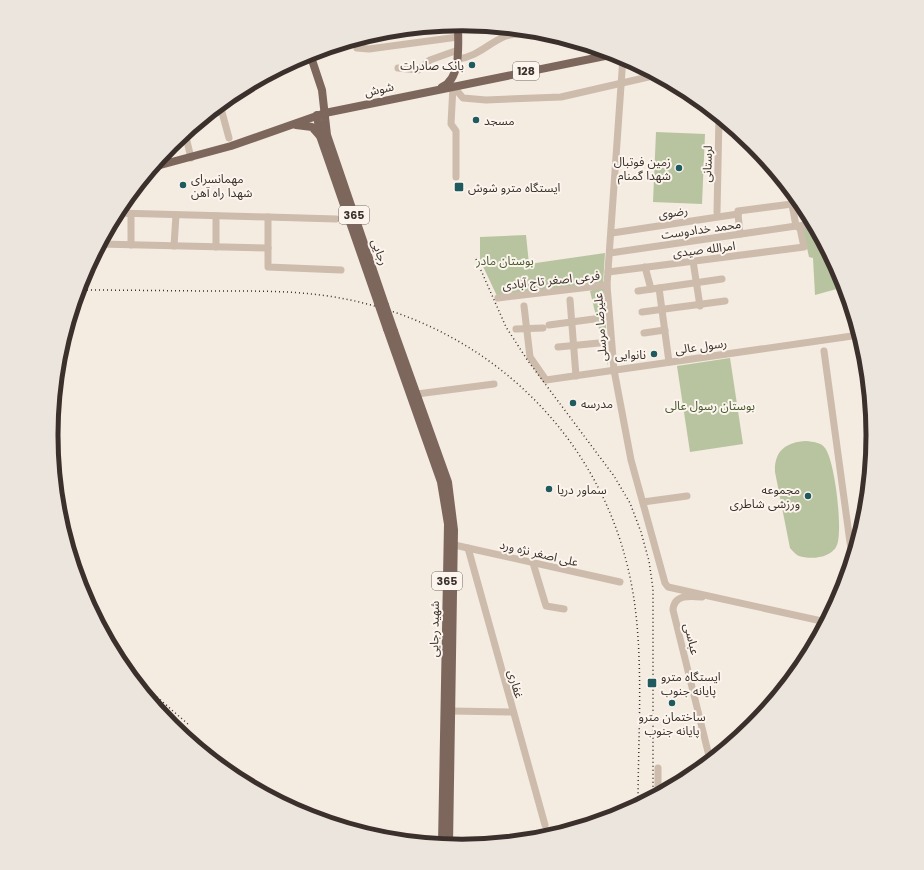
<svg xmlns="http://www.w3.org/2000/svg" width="924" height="870" font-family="Poppins,'Noto Sans Arabic',sans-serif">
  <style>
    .green { fill: #b8c4a0 }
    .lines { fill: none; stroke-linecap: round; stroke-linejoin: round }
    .minor { stroke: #cdbbac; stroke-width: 7 }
    .major { stroke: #7d675c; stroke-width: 8 }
    .rail { stroke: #3b302b; stroke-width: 1.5; stroke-dasharray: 1 3; stroke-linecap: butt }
    .major-bridge { stroke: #7d675c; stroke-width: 8 }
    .poi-dot { fill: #1f5a5e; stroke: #fbf5ee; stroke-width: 1.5 }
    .labels { text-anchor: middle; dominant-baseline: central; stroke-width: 4; stroke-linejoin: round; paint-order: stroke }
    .shield { fill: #fbf5ee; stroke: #756b66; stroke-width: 1 }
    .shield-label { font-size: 11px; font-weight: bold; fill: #3b302b }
    .poi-label { font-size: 12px; fill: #3b302b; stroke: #fbf5ee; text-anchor: start }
    .street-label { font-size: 12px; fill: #3b302b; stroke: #fbf5ee }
    .park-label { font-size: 12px; fill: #4a5a2e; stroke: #fbf5ee }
    .rim { fill: none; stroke: #3b302b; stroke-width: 5 }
  </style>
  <rect width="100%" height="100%" fill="#f4ebe1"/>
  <g class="green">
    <path d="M 656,132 L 705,134 L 702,204 L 653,202 Z"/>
    <path d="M 811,220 L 842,278 L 844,287 L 815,295 L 813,258 L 809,257 L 807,248 L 806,248 L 802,227 L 811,227 Z"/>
    <path d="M 526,235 L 529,264 L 605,253 L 603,284 L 497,296 L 480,260 L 480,237 Z"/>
    <path d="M 604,286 L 608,366 L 590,291 Z"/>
    <path d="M 730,358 L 743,444 L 690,452 L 677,366 Z"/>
    <path d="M 806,441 C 813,442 821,442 825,448 C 835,461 843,530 837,545 C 832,558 811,560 799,556 C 796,555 793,551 790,548 L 775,472 C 774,451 786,442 806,441 Z"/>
  </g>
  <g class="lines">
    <g class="minor">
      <path d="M 357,48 L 369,49 L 458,37"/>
      <path d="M 623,57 L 607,285 L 614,370 L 631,460 L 665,583 L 668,587 L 826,622"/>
      <path d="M 458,59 C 479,56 488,43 506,36 C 521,31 539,35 554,35"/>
      <path d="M 398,68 L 418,70 L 430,60 L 458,50"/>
      <path d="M 453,86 L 463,98 L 486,100 L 561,97 L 657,75"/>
      <path d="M 453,86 L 451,124 L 456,131 L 456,177"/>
      <path d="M 220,105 L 229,138"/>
      <path d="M 185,133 L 191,158"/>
      <path d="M 793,209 L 804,208"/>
      <path d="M 717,212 L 719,117"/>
      <path d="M 117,213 L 268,217 L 268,267 L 341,270"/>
      <path d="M 738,214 L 740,234"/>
      <path d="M 268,217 L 336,219"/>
      <path d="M 798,226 L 813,224"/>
      <path d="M 612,233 L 738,214"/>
      <path d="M 100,244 L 268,248"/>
      <path d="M 131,245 L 131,214"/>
      <path d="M 174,246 L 176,215"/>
      <path d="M 216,247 L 216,216"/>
      <path d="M 610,253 L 796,226"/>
      <path d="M 693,261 L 700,306"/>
      <path d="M 645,267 L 651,289"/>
      <path d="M 608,272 L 804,247 L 800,228 L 796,226 L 792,204 L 738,211 L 738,214"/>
      <path d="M 659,288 L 669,362"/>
      <path d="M 638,291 L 722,279"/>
      <path d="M 498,298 L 607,285"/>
      <path d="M 570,300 L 576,376"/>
      <path d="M 524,306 L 530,357 L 546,380 L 859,335"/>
      <path d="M 642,312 L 725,301"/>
      <path d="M 549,325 L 594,319"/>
      <path d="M 516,329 L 543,328"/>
      <path d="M 644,333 L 665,330"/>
      <path d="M 558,347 L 599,343"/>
      <path d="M 824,351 L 852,557"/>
      <path d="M 417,394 L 494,384"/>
      <path d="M 643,502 L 687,496"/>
      <path d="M 450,544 L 620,582"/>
      <path d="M 468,548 L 545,825"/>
      <path d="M 533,563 L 546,606 L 564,609"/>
      <path d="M 702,597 C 691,596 674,594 673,610 L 710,760"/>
      <path d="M 451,711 L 513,712"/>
      <path d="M 658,794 L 658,768"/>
    </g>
    <g class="major">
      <path d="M 310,54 L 322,90 L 327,135 L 385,305"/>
      <path d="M 442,87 C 462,79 458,42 458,24"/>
      <path d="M 317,115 L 320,136 L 378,303"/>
      <path d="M 296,125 L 312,127 L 320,136"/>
      <path d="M 153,167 L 231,146 L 325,113 L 615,54"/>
      <path d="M 387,329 L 441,482 L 448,524 L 442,844"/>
      <path d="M 394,331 L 448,482 L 454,530 L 449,845"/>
    </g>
    <g class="rail">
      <path d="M 476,259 L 506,327 L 528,361 L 614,476 L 630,503 L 641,532 L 649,561 L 653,589 L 653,796"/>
      <path d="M 79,290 C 128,290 177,291 226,291 C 260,291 294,291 328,296 C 483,319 607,436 633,593 C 644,659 638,737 638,805"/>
      <path d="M 124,668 L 189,725"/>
    </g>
    <g class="major-bridge">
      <path d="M 378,303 L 387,329"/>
      <path d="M 385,305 L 394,331"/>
    </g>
  </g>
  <g class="poi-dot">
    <circle cx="472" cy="65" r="4"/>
    <circle cx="476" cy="120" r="4"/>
    <circle cx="679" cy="168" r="4"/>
    <circle cx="183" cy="185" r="4"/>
    <rect x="454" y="182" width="10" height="10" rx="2"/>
    <circle cx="654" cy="354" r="4"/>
    <circle cx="573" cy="403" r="4"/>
    <circle cx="549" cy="489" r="4"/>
    <circle cx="808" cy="496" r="4"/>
    <rect x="647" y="678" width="10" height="10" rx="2"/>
    <circle cx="672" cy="703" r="4"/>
  </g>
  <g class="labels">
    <g class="shield">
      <rect x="513" y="62" width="26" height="18" rx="3"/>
      <rect x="339" y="206" width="30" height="18" rx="3"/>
      <rect x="432" y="572" width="30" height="18" rx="3"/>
    </g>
    <g class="shield-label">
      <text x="526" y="71">128</text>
      <text x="354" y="215">365</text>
      <text x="447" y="581">365</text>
    </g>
    <g class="poi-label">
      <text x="464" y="65" text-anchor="end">بانک صادرات</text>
      <text x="484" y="120">مسجد</text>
      <text x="671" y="161" text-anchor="end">زمین فوتبال<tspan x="671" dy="14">شهدا گمنام</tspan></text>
      <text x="191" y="178">مهمانسرای<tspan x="191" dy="14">شهدا راه آهن</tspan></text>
      <text x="468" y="187">ایستگاه مترو شوش</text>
      <text x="646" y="354" text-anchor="end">نانوایی</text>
      <text x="581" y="403">مدرسه</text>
      <text x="557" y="489">سماور دریا</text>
      <text x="800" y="489" text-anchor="end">مجموعه<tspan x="800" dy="14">ورزشی شاطری</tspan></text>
      <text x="661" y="676">ایستگاه مترو<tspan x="661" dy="14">پایانه جنوب</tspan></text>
      <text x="672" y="716" text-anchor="middle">ساختمان مترو<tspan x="672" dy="14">پایانه جنوب</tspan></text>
    </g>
    <g class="street-label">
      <text transform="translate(379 89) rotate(-12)">شوش</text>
      <text transform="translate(707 164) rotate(-88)">لرستانی</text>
      <text transform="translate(673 212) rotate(-8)">رضوی</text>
      <text transform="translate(701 229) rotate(-8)">محمد خدادوست</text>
      <text transform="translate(704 249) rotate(-7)">امرالله صیدی</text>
      <text transform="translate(380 252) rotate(71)">رجایی</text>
      <text transform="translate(551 280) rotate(-6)">فرعی اصغر تاج آبادی</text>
      <text transform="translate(600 327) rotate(-94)">علیرضا مرسلی</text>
      <text transform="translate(701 346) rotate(-8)">رسول عالی</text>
      <text transform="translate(539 553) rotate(13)">علی اصغر نژه ورد</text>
      <text transform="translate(434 629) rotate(-89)">شهید رجایی</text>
      <text transform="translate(692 639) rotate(76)">عباسی</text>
      <text transform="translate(516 684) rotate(74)">غفاری</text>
    </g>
    <g class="park-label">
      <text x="505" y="260">بوستان مادر</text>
      <text x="710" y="405">بوستان رسول عالی</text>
    </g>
  </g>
  <path d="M0 0H924V870H0ZM58 435a404 404 0 1 1 808 0a404 404 0 1 1-808 0Z" fill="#ece5de" fill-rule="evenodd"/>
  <path class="rim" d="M58 435a404 404 0 1 1 808 0a404 404 0 1 1-808 0Z"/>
</svg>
